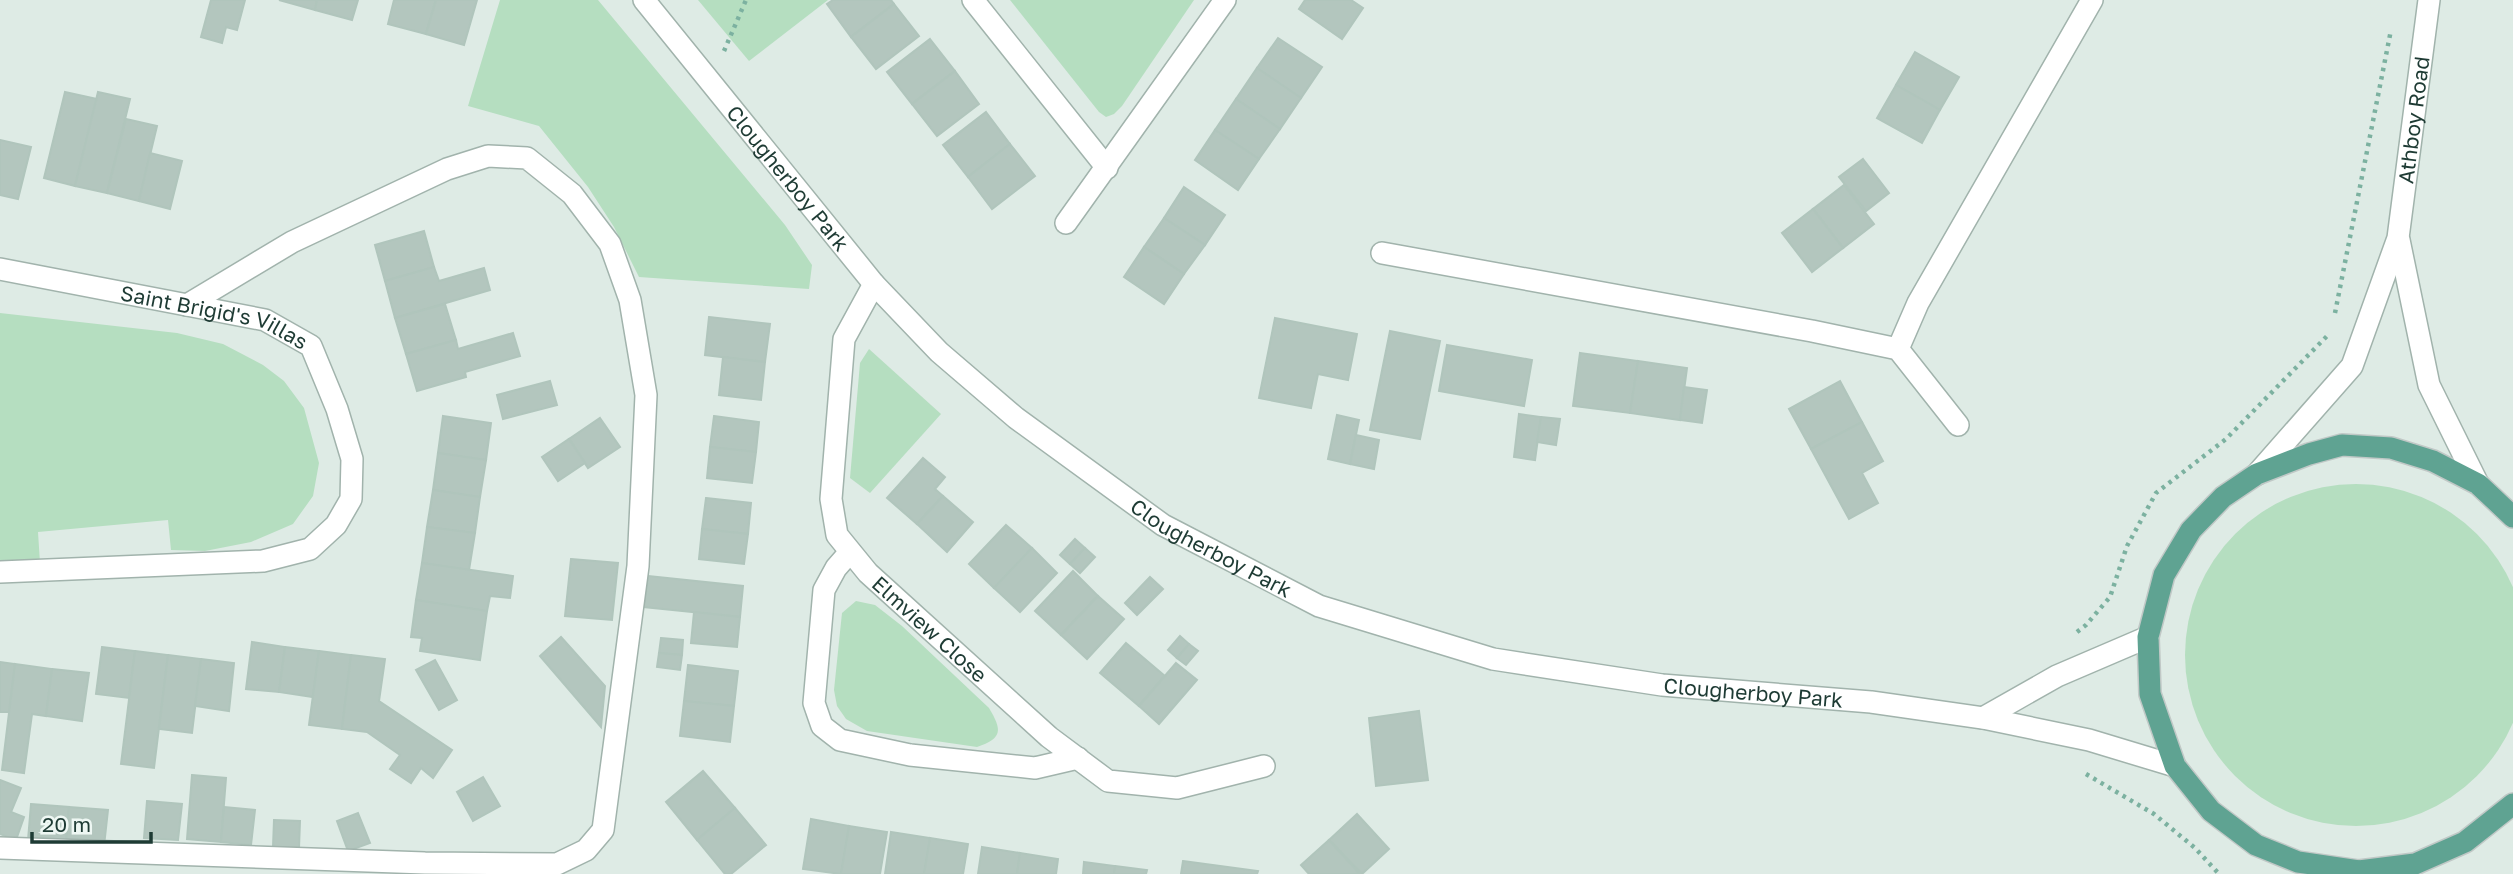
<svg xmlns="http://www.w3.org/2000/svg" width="2513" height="874" font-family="'Golos Text',sans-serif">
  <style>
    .green { fill: #b5dec0 }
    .building { fill: #b3c6be; stroke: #b0c5bc; stroke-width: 2 }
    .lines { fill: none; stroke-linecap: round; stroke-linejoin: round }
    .service-casing { stroke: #a1b3ac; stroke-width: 24 }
    .minor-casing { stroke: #a1b3ac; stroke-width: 24 }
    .tertiary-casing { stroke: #a1b3ac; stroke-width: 24 }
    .primary-casing { stroke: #c0c8c6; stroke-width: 24 }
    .path { stroke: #7cb1a0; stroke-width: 4.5; stroke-dasharray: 3.5 5; stroke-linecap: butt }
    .service { stroke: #fff; stroke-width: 21 }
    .minor { stroke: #fff; stroke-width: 21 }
    .tertiary { stroke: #fff; stroke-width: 21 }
    .primary { stroke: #5fa392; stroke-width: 21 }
    .labels { text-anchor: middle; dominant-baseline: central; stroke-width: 5; stroke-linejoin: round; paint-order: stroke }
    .street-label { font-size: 21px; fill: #1e3b34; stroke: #eef7f3 }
  </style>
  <rect width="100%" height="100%" fill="#deebe5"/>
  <g class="green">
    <path d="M 500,0 L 598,0 L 785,225 L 812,265 L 809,289 L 639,277 L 614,227 L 588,187 L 539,126 L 468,106 Z"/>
    <path d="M 698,0 L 828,0 L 749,61 Z"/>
    <path d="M 1010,0 L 1194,0 L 1122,106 L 1114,114 L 1106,117 L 1099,112 Z"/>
    <path d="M 0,313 L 177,333 L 223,344 L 263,365 L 284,381 L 304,408 L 319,463 L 313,496 L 293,524 L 251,542 L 205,551 L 171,550 L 168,520 L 38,532 L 40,563 L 0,561 Z"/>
    <path d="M 869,349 L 941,414 L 870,493 L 850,478 L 860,363 Z"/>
    <circle cx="2356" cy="655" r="171"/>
    <path d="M 856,601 L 875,605 L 902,626 L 989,708 C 1002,730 1003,738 977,747 L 867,731 L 846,719 L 837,706 L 834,690 L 842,613 Z"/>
  </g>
  <g class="building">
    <path d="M 211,0 L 245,0 L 237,30 L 226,27 L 222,43 L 201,37 Z"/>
    <path d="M 279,0 L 317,0 L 315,10 Z"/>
    <path d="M 317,0 L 358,0 L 352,20 L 315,10 Z"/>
    <path d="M 394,0 L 436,0 L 426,34 L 388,24 Z"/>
    <path d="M 436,0 L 477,0 L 464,45 L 426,34 Z"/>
    <path d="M 833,0 L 891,0 L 894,4 L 851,37 L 827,4 Z"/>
    <path d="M 1305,0 L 1351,0 L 1363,8 L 1342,39 L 1299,9 Z"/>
    <path d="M 894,4 L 919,36 L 876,69 L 851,37 Z"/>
    <path d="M 1278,38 L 1322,67 L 1301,98 L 1257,68 Z"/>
    <path d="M 930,39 L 955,71 L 912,104 L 887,72 Z"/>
    <path d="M 1915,52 L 1959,77 L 1940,110 L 1896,85 Z"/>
    <path d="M 1257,68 L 1301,98 L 1280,129 L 1236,99 Z"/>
    <path d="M 955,71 L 979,104 L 937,136 L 912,104 Z"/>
    <path d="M 1896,85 L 1940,110 L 1922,143 L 1877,118 Z"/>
    <path d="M 65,92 L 97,99 L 75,186 L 44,178 Z"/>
    <path d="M 98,92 L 130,99 L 107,193 L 75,186 Z"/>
    <path d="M 1236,99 L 1280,129 L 1259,159 L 1215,130 Z"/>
    <path d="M 986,112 L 1010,144 L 968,177 L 943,145 Z"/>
    <path d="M 126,119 L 157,126 L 139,201 L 107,193 Z"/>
    <path d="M 1215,130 L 1259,159 L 1238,190 L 1195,160 Z"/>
    <path d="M 0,140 L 31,147 L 18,199 L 0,195 Z"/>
    <path d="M 1010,144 L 1035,176 L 992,209 L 968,177 Z"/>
    <path d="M 150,153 L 182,161 L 170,209 L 139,201 Z"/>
    <path d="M 1863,159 L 1889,193 L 1866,211 L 1839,177 Z"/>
    <path d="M 1844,185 L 1874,224 L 1843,248 L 1813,209 Z"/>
    <path d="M 1184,187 L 1225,215 L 1205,245 L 1164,218 Z"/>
    <path d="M 1813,209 L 1843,248 L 1812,272 L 1782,233 Z"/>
    <path d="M 1164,218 L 1205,245 L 1184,274 L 1144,247 Z"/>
    <path d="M 424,231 L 434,267 L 385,281 L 375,245 Z"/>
    <path d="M 1144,247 L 1184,274 L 1164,304 L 1124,277 Z"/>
    <path d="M 434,267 L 439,281 L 484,268 L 490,290 L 395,318 L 385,281 Z"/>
    <path d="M 445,304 L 456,340 L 406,354 L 395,318 Z"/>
    <path d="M 709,317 L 770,324 L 765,362 L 705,355 Z"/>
    <path d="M 1275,318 L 1357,334 L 1348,380 L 1318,374 L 1311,408 L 1259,398 Z"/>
    <path d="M 1390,331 L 1440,341 L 1420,439 L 1370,430 Z"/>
    <path d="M 513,333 L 520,356 L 465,372 L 466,377 L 417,391 L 406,354 L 456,340 L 458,349 Z"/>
    <path d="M 1447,345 L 1532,360 L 1524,406 L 1439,391 Z"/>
    <path d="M 1580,353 L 1638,361 L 1630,413 L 1573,406 Z"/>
    <path d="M 723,357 L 765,362 L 761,400 L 719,395 Z"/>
    <path d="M 1638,361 L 1687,368 L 1680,420 L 1630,413 Z"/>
    <path d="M 550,381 L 557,405 L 503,419 L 497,395 Z"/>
    <path d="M 1840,381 L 1862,422 L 1811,449 L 1789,409 Z"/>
    <path d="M 1684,387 L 1707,390 L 1702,423 L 1680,420 Z"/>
    <path d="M 1519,414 L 1541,417 L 1535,460 L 1514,457 Z"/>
    <path d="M 1337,415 L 1359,420 L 1350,464 L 1328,459 Z"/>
    <path d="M 443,416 L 491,423 L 486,460 L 438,453 Z"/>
    <path d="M 714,416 L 759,422 L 756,452 L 710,447 Z"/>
    <path d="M 1541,417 L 1560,419 L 1556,445 L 1537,442 Z"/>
    <path d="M 600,418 L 620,447 L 588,468 L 569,439 Z"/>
    <path d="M 1862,422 L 1883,461 L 1862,473 L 1878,503 L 1849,519 L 1811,449 Z"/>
    <path d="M 1356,435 L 1379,440 L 1374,469 L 1350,464 Z"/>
    <path d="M 569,439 L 585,463 L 558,481 L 542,457 Z"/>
    <path d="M 710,447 L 756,452 L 752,483 L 707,478 Z"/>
    <path d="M 438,453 L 486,460 L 480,497 L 433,490 Z"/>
    <path d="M 923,458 L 945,477 L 935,489 L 943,496 L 917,524 L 887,498 Z"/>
    <path d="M 433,490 L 480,497 L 475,533 L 427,527 Z"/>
    <path d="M 943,496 L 973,522 L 947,552 L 917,524 Z"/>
    <path d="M 706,498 L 751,503 L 748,534 L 702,529 Z"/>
    <path d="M 1006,525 L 1032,548 L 994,588 L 969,564 Z"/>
    <path d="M 427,527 L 475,533 L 469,570 L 422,563 Z"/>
    <path d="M 702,529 L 748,534 L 744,564 L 699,559 Z"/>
    <path d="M 1075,539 L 1085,548 L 1070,564 L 1060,555 Z"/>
    <path d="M 1032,548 L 1057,573 L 1020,612 L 994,588 Z"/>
    <path d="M 1085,548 L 1095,557 L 1080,573 L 1070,564 Z"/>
    <path d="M 571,559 L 618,563 L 612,620 L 565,616 Z"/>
    <path d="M 422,563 L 513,576 L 510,598 L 490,596 L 487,611 L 416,600 Z"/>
    <path d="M 1073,571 L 1098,596 L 1061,635 L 1035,611 Z"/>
    <path d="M 648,576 L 743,586 L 740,617 L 644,607 Z"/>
    <path d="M 1150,577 L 1163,589 L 1137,615 L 1125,603 Z"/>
    <path d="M 1098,596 L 1124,619 L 1087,659 L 1061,635 Z"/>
    <path d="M 416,600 L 487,611 L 480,660 L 420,651 L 422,638 L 411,637 Z"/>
    <path d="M 694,612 L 740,617 L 737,647 L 691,643 Z"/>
    <path d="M 1180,636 L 1189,644 L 1177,658 L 1168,650 Z"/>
    <path d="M 561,637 L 605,686 L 601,727 L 540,656 Z"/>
    <path d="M 661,638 L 683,640 L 682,655 L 659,653 Z"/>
    <path d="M 252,642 L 285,647 L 279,692 L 246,689 Z"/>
    <path d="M 1126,643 L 1165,676 L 1139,706 L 1100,673 Z"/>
    <path d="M 1189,644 L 1198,651 L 1186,665 L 1177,658 Z"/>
    <path d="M 102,647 L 135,651 L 129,698 L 96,694 Z"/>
    <path d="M 285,647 L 319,651 L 313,697 L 279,692 Z"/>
    <path d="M 135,651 L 168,655 L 154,768 L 121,764 Z"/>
    <path d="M 319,651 L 351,655 L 342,729 L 309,725 Z"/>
    <path d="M 659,653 L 682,655 L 680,670 L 657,667 Z"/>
    <path d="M 168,655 L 201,659 L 192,733 L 159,729 Z"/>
    <path d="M 351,655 L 385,659 L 379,701 L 452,750 L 433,778 L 421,768 L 411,783 L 390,769 L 400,755 L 367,732 L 342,729 Z"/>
    <path d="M 201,659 L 234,663 L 229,711 L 195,706 Z"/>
    <path d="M 435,660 L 457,700 L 439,710 L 416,670 Z"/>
    <path d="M 0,662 L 15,664 L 9,712 L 0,712 Z"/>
    <path d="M 1176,663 L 1197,680 L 1159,724 L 1139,706 Z"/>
    <path d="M 15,664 L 52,669 L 46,716 L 32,714 L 24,773 L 2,770 Z"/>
    <path d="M 688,665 L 738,671 L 734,706 L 684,701 Z"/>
    <path d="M 52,669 L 89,673 L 82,721 L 46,716 Z"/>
    <path d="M 684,701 L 734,706 L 730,742 L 680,736 Z"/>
    <path d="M 1419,711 L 1428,780 L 1376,786 L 1369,718 Z"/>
    <path d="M 703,771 L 735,808 L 697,840 L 666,802 Z"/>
    <path d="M 192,775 L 226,778 L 221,842 L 187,839 Z"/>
    <path d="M 483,777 L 500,806 L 473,821 L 457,792 Z"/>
    <path d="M 0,780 L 21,788 L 11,812 L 24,817 L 16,840 L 0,834 Z"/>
    <path d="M 147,801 L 182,804 L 178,840 L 144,838 Z"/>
    <path d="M 31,804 L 69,807 L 66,843 L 28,840 Z"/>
    <path d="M 69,807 L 108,810 L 104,846 L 66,843 Z"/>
    <path d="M 224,807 L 255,810 L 251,845 L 221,842 Z"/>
    <path d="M 735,808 L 766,845 L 731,874 L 725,874 L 697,840 Z"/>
    <path d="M 358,813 L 370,843 L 348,851 L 337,821 Z"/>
    <path d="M 1357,814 L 1389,849 L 1362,874 L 1329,840 Z"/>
    <path d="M 811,819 L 849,826 L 841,874 L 803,869 Z"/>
    <path d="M 274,820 L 300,821 L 299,848 L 273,847 Z"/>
    <path d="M 849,826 L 887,832 L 880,874 L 841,874 Z"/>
    <path d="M 891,832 L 930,838 L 924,874 L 885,874 Z"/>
    <path d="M 930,838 L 968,844 L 963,874 L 924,874 Z"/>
    <path d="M 1329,840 L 1360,874 L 1309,874 L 1301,865 Z"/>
    <path d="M 982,847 L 1020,853 L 1017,874 L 978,874 Z"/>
    <path d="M 1020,853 L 1058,859 L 1056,874 L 1017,874 Z"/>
    <path d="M 1183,861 L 1258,871 L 1257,874 L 1181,874 Z"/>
    <path d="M 1084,862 L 1115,866 L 1114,874 L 1083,874 Z"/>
    <path d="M 1115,866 L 1147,870 L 1146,874 L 1114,874 Z"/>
  </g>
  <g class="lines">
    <g class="service-casing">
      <path id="service" d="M 0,848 L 425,863 L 557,864 L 586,850 L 603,830 L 638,566 L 646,395 L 630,300 L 610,244 L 572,194 L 527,158 L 488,156 L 447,169 L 292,242 L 187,305"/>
    </g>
    <g class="minor-casing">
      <g id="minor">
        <path d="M 973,0 L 1107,168"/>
        <path d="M 1066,223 L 1225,0"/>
        <path d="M 1382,253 L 1812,331 L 1898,349 L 1958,425"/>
        <path id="s1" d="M 0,269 L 265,320 L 311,346 L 337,409 L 352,459 L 351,499 L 336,525 L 310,549 L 263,561 L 0,572"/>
        <path id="s2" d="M 874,284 L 844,339 L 831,499 L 837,535 L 868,573 L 1049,737 L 1108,781 L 1177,788 L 1264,766"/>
        <path d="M 1898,349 L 1918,303 L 2092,0"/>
        <path d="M 850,552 L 836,568 L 824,590 L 814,703 L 822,726 L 840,740 L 910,755 L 1035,768 L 1078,758"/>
      </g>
    </g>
    <g class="tertiary-casing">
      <g id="tertiary">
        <path id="s3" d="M 644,0 L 874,284 L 939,352 L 1016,418 L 1163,525 L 1319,606 L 1493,659 L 1662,685 L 1871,702 L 1983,718 L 2089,740 L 2175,766"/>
        <path d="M 2399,240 L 2429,385 L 2478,484"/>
        <path id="s4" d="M 2257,474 L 2352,366 L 2398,238 L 2429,0"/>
        <path d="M 1983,718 L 2057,676 L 2148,637"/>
      </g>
    </g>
    <g class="primary-casing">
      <path id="primary" d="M 2513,517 L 2478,484 L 2433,461 L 2391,448 L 2342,445 L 2309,454 L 2257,474 L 2223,497 L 2191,530 L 2164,575 L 2148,637 L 2150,694 L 2175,766 L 2211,811 L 2256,845 L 2298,862 L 2359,871 L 2415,864 L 2465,842 L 2513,804"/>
    </g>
    <g class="path">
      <path d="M 724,51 L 746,0"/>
      <path d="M 2335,313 L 2391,30"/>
      <path d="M 2077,632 L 2086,625 L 2110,597 L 2127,546 L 2156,493 L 2226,439 L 2329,334"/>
      <path d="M 2086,774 L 2154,814 L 2195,848 L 2219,874"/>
    </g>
    <use href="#service" class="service"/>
    <use href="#minor" class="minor"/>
    <use href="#tertiary" class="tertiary"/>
    <use href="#primary" class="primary"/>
  </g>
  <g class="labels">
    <g class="street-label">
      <text stroke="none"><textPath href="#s4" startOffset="399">Athboy Road</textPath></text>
      <text stroke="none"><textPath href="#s3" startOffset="229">Clougherboy Park</textPath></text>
      <text stroke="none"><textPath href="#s1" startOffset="220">Saint Brigid's Villas</textPath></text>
      <text stroke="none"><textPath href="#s3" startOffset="796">Clougherboy Park</textPath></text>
      <text stroke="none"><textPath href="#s2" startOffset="392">Elmview Close</textPath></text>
      <text stroke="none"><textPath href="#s3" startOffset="1363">Clougherboy Park</textPath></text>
    </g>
  </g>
  <path d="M32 832v10h119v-10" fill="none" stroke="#1e3b34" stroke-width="3.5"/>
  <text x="42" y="832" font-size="21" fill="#1e3b34" stroke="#eef7f3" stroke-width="5" paint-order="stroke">20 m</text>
</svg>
